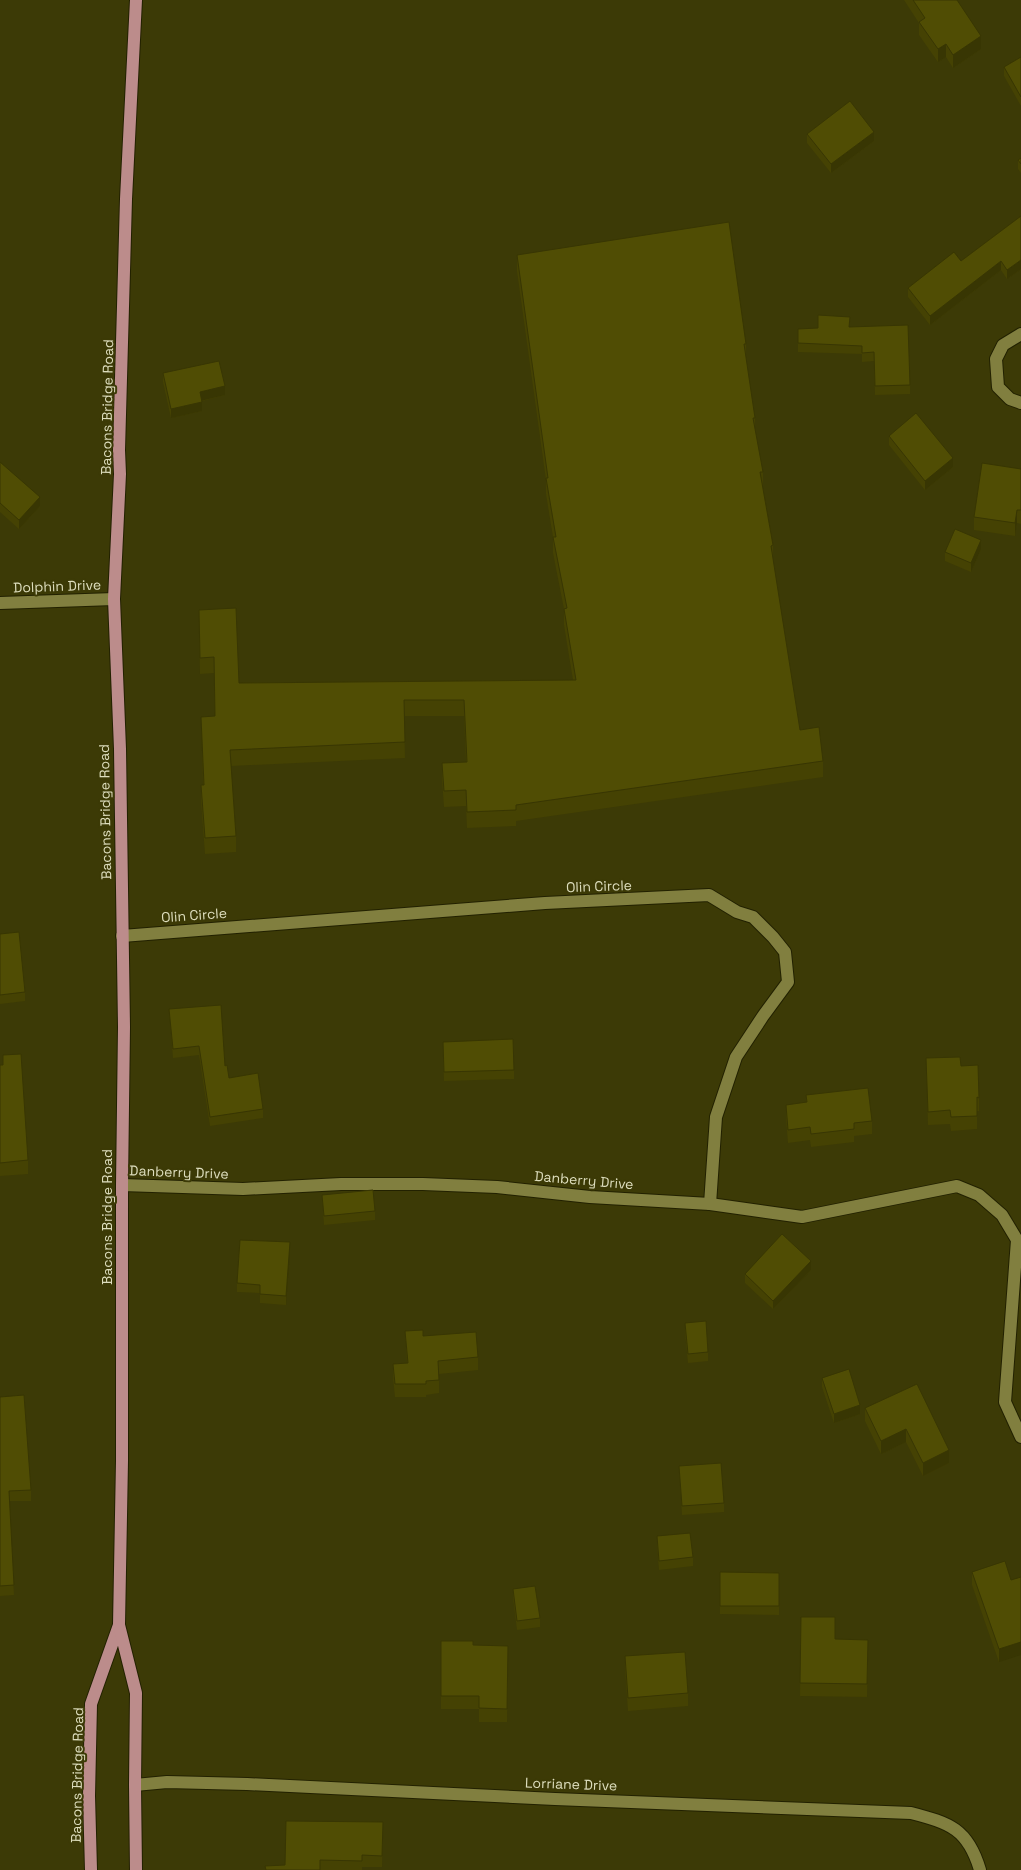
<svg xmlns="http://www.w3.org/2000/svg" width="1021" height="1870" font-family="'Space Grotesk',sans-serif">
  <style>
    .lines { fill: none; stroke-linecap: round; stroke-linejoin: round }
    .minor-casing { stroke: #222100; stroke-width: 14 }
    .major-casing { stroke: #222100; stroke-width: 14 }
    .minor { stroke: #817f3f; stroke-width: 12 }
    .major { stroke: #bc8c8b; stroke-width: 12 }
    .wall { fill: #454203 }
    .shaded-wall { fill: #383603 }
    .building { fill: #504d04; stroke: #383603 }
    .labels { text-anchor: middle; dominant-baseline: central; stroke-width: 4; stroke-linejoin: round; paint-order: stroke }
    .street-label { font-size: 14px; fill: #ddddbd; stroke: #3c3a06 }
  </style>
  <rect width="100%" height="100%" fill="#3c3a06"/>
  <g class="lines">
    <g class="minor-casing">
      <g id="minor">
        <path d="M 1021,334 L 1003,345 L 996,359 L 998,387 L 1010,399 L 1021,403"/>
        <path d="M 0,603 L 114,599"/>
        <path d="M 122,936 L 545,903 L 709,895 L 737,912 L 753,917 L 773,937 L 785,952 L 788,982 L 763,1016 L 736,1057 L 716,1117 L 710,1204"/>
        <path d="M 122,1185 L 243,1189 L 341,1184 L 423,1184 L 497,1187 L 590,1197 L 710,1204 L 802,1217 L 957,1186 L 979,1195 L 1002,1215 L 1017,1240 L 1005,1402 L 1021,1437"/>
        <path d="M 135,1785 L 167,1782 L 247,1784 L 555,1799 L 911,1813 C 950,1823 968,1829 980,1870"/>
      </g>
    </g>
    <g class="major-casing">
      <g id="major">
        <path d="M 91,1870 L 89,1796 L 91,1704 L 119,1625"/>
        <path d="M 136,1870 L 135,1785 L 136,1693 L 119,1625 L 122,1461 L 122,1185 L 124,1027 L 120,749 L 114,599 L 120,474 L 119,450 L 126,199 L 136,0"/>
      </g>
    </g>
    <use href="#minor" class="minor"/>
    <use href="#major" class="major"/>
  </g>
  <g class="wall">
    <path d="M 904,0 L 957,0 L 981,49 L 953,68 L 946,57 L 938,62 L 919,35 L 919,23 Z"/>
    <path d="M 1021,57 L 1021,106 L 1004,76 L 1004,67 Z"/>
    <path d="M 807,134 L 874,141 L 831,173 L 807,143 Z"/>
    <path d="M 1021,158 L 1021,173 L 1018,169 L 1018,160 Z"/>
    <path d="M 1021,216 L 1021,269 L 1007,279 L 1001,270 L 930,325 L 908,297 L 908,288 L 961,261 Z"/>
    <path d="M 517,255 L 746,344 L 746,358 L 755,418 L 755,431 L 763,472 L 763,488 L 773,545 L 773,561 L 800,730 L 823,761 L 823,777 L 516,821 L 516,826 L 467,828 L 466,806 L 444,807 L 442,779 L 442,763 L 466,762 L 464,716 L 404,716 L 405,758 L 231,766 L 236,836 L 236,852 L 205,854 L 201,801 L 201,785 L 203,785 L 201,717 L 215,716 L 214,673 L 200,674 L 199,610 L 239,683 L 573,680 L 564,625 L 564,609 L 553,553 L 553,537 L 546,494 L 546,480 L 517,271 Z"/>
    <path d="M 850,327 L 910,385 L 910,394 L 875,395 L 874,361 L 862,362 L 862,354 L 798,352 L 798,329 Z"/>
    <path d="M 163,373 L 225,395 L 202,401 L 202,411 L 171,418 L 163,382 Z"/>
    <path d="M 889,436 L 953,467 L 925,490 L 889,445 Z"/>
    <path d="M 0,462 L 40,506 L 19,529 L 0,512 Z"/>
    <path d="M 1021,469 L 1021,524 L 1017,523 L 1015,536 L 974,530 L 974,517 Z"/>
    <path d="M 981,549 L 971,572 L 945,561 L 945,552 Z"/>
    <path d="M 0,934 L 25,992 L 25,1001 L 0,1004 Z"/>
    <path d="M 169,1009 L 225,1066 L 229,1078 L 263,1109 L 263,1118 L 210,1126 L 199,1055 L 173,1058 Z"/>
    <path d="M 443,1051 L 514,1070 L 514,1079 L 444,1081 Z"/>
    <path d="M 3,1055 L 28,1160 L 28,1174 L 0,1176 L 0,1065 L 3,1065 Z"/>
    <path d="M 926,1058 L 961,1066 L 979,1098 L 979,1111 L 977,1111 L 977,1129 L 951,1131 L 950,1124 L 928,1125 Z"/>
    <path d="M 806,1095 L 872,1121 L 872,1134 L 854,1136 L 854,1142 L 811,1147 L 810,1140 L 788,1143 L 786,1118 L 786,1105 L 806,1102 Z"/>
    <path d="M 322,1195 L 375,1211 L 375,1220 L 324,1225 Z"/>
    <path d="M 290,1251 L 286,1305 L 260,1303 L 260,1293 L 237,1292 L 237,1283 Z"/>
    <path d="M 811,1270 L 773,1309 L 745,1283 L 745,1274 Z"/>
    <path d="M 685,1323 L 708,1352 L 708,1361 L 688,1363 L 685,1332 Z"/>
    <path d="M 405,1331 L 423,1336 L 478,1357 L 478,1370 L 439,1374 L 439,1393 L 426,1395 L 426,1397 L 395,1397 L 393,1377 L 393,1364 L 407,1363 Z"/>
    <path d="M 822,1378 L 860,1414 L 834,1423 L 822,1387 Z"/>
    <path d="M 917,1384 L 949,1463 L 923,1476 L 906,1442 L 881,1454 L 865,1421 L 865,1408 Z"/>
    <path d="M 0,1397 L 31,1490 L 31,1501 L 9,1501 L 14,1595 L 0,1596 Z"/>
    <path d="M 679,1466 L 724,1503 L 724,1512 L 682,1515 Z"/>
    <path d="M 657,1536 L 693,1557 L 693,1566 L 659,1570 L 657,1545 Z"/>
    <path d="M 720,1572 L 779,1573 L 779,1615 L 720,1614 Z"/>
    <path d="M 972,1572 L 1011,1580 L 999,1662 L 972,1585 Z"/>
    <path d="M 513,1589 L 540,1618 L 540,1627 L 517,1630 L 513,1598 Z"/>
    <path d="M 801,1617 L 835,1639 L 868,1640 L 867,1697 L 800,1696 Z"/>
    <path d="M 441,1641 L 473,1645 L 508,1646 L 507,1722 L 479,1722 L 479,1709 L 441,1709 Z"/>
    <path d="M 625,1656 L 688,1693 L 688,1706 L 628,1711 L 625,1669 Z"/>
    <path d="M 383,1822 L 382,1867 L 362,1867 L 362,1870 L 265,1870 L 285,1865 Z"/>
  </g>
  <g class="shaded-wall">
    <path d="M 981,36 L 981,49 L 953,68 L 953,55 Z"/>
    <path d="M 946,44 L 946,57 L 938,62 L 938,49 Z"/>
    <path d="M 874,132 L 874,141 L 831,173 L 831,164 Z"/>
    <path d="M 1021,260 L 1021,269 L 1007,279 L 1007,270 Z"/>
    <path d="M 1001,261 L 1001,270 L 930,325 L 930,316 Z"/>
    <path d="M 225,386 L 225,395 L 200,401 L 200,392 Z"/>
    <path d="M 202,402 L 202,411 L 171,418 L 171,409 Z"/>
    <path d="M 953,458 L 953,467 L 925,490 L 925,481 Z"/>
    <path d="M 40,497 L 40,506 L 19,529 L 19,520 Z"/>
    <path d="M 1017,510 L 1017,523 L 1015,536 L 1015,523 Z"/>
    <path d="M 981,540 L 981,549 L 971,572 L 971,563 Z"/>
    <path d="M 290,1242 L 290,1251 L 286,1305 L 286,1296 Z"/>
    <path d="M 811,1261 L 811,1270 L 773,1309 L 773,1301 Z"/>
    <path d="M 860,1405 L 860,1414 L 834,1423 L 834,1414 Z"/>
    <path d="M 906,1429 L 906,1442 L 881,1454 L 881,1441 Z"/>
    <path d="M 949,1450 L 949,1463 L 923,1476 L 923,1463 Z"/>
    <path d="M 1021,1642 L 1021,1655 L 999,1662 L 999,1649 Z"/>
  </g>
  <g class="building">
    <path d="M 913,0 L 957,0 L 981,36 L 953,55 L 946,44 L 938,49 L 919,22 L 925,18 Z"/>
    <path d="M 1021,57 L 1021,97 L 1004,67 Z"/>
    <path d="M 850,101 L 874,132 L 831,164 L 807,134 Z"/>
    <path d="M 1021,158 L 1021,164 L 1018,160 Z"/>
    <path d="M 1021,216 L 1021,260 L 1007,270 L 1001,261 L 930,316 L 908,288 L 954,252 L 961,261 Z"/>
    <path d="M 729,222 L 746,344 L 744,344 L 755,418 L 753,418 L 763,472 L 760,472 L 773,545 L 771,546 L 800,730 L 819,727 L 823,761 L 516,805 L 516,810 L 467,812 L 466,790 L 444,791 L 442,763 L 467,762 L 464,700 L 404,700 L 405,742 L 230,750 L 236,836 L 205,838 L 201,785 L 204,785 L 201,717 L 215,716 L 214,657 L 200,658 L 199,610 L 236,608 L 239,683 L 576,680 L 564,609 L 567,608 L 553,537 L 556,537 L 546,478 L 548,478 L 517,255 Z"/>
    <path d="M 818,315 L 850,317 L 849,327 L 908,325 L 910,385 L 875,386 L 874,352 L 862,353 L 862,346 L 798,343 L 798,329 L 818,328 Z"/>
    <path d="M 219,361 L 225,386 L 200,392 L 202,402 L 171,409 L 163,373 Z"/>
    <path d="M 916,413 L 953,458 L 925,481 L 889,436 Z"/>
    <path d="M 0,462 L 40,497 L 19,520 L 0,503 Z"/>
    <path d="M 982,463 L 1021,469 L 1021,510 L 1017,510 L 1015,523 L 974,517 Z"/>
    <path d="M 955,529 L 981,540 L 971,563 L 945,552 Z"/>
    <path d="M 19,932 L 25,992 L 0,995 L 0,934 Z"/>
    <path d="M 221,1005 L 225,1066 L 227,1065 L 229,1078 L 258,1073 L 263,1109 L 210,1117 L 199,1046 L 173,1049 L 169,1009 Z"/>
    <path d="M 513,1039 L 514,1070 L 444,1072 L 443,1042 Z"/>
    <path d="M 21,1054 L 28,1160 L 0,1163 L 0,1065 L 3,1065 L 3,1055 Z"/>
    <path d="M 960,1057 L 961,1066 L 978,1065 L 979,1098 L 977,1097 L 977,1116 L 951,1117 L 950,1110 L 928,1112 L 926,1058 Z"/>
    <path d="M 868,1088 L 872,1121 L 854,1123 L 854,1129 L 811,1134 L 810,1127 L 788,1130 L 786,1105 L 807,1102 L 806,1095 Z"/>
    <path d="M 373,1190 L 375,1211 L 324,1216 L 322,1195 Z"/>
    <path d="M 782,1234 L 811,1261 L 773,1301 L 745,1274 Z"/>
    <path d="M 240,1240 L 290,1242 L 286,1296 L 260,1294 L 260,1285 L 237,1283 Z"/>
    <path d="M 706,1321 L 708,1352 L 688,1354 L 685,1323 Z"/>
    <path d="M 423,1330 L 423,1336 L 476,1332 L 478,1357 L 438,1361 L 439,1380 L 426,1381 L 426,1384 L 395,1384 L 393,1364 L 408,1363 L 405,1331 Z"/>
    <path d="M 849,1369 L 860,1405 L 834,1414 L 822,1378 Z"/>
    <path d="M 917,1384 L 949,1450 L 923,1463 L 906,1429 L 881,1441 L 865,1408 Z"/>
    <path d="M 24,1395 L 31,1490 L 9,1491 L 14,1585 L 0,1586 L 0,1397 Z"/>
    <path d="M 721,1463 L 724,1503 L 682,1506 L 679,1466 Z"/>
    <path d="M 690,1533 L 693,1557 L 659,1561 L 657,1536 Z"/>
    <path d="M 1005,1561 L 1011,1580 L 1021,1577 L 1021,1642 L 999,1649 L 972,1572 Z"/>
    <path d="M 720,1572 L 779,1573 L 779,1606 L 720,1606 Z"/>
    <path d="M 535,1586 L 540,1618 L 517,1621 L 513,1589 Z"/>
    <path d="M 801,1617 L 835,1617 L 835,1639 L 868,1640 L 867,1684 L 800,1683 Z"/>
    <path d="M 441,1641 L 473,1641 L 473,1645 L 508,1646 L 507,1709 L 479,1708 L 479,1696 L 441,1696 Z"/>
    <path d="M 685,1652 L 688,1693 L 628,1698 L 625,1656 Z"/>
    <path d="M 286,1821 L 383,1822 L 382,1856 L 362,1855 L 362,1861 L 320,1860 L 320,1870 L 266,1870 L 265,1866 L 285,1865 Z"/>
  </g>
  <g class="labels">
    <g class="street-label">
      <text transform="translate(107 407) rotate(-89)">Bacons Bridge Road</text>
      <text transform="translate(57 586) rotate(-2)">Dolphin Drive</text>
      <text transform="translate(105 812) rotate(-91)">Bacons Bridge Road</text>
      <text transform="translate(599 886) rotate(-2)">Olin Circle</text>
      <text transform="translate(194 915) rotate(-4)">Olin Circle</text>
      <text transform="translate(179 1172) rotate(2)">Danberry Drive</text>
      <text transform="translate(584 1180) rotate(5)">Danberry Drive</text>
      <text transform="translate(107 1217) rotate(-90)">Bacons Bridge Road</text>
      <text transform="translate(77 1775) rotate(-89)">Bacons Bridge Road</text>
      <text transform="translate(571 1784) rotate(2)">Lorriane Drive</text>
    </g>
  </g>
</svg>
